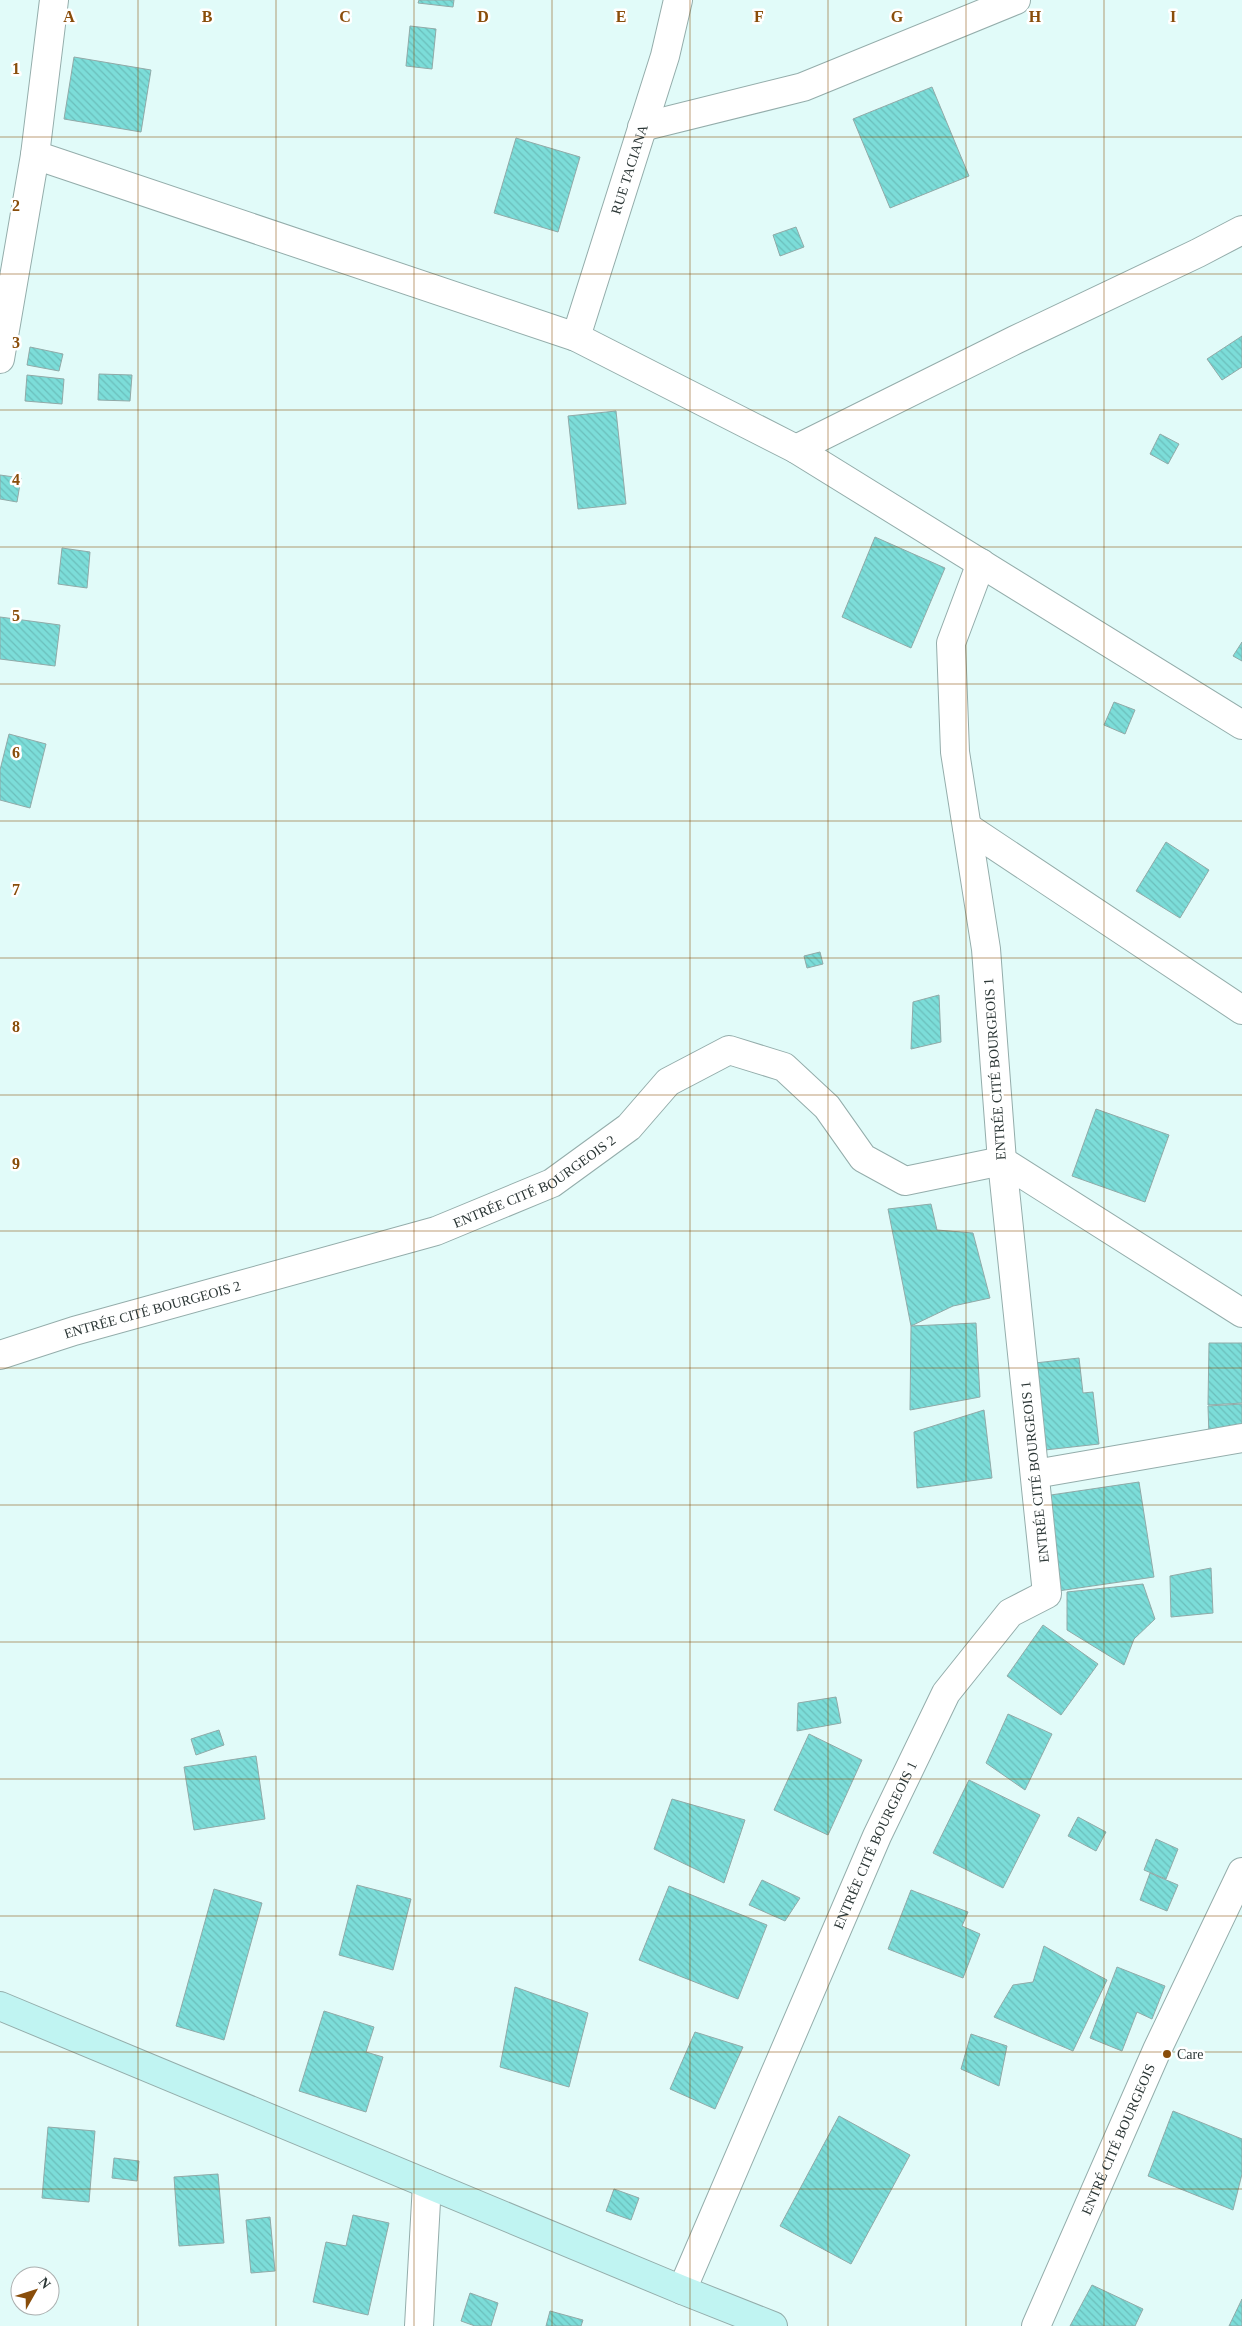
<svg xmlns="http://www.w3.org/2000/svg" width="1242" height="2326" font-family="Georgia,serif">
  <style>
    .building { fill: url(#building-back-hatch); stroke: #91aaa8 }
    .lines { fill: none; stroke-linecap: round; stroke-linejoin: round }
    .street-casing { stroke: #94adab; stroke-width: 30 }
    .secondary-casing { stroke: #94adab; stroke-width: 30 }
    .street { stroke: #fff; stroke-width: 28 }
    .secondary { stroke: #c0f4f2; stroke-width: 28 }
    .grid { fill: none; stroke: #894d0a; stroke-width: 1; stroke-opacity: 0.55 }
    .poi-dot { fill: #894d0a; stroke: #fff; stroke-width: 2 }
    .labels { text-anchor: middle; dominant-baseline: central; stroke-width: 5; stroke-linejoin: round; paint-order: stroke }
    .street-label { font-size: 14px; fill: #2c3736; stroke: #fff }
    .poi-label { font-size: 14px; fill: #2c3736; stroke: #fff; text-anchor: start }
    .grid-label { font-size: 16px; text-anchor: middle; font-weight: bold; fill: #894d0a; stroke: #fff; stroke-width: 5; stroke-linejoin: round; paint-order: stroke }
  </style>
  <defs>
    <pattern id="building-back-hatch" width="6" height="6" patternUnits="userSpaceOnUse" patternTransform="scale(1.25)"><rect width="6" height="6" fill="#7cddd9"/><path d="M-1 5l2 2M0 0l6 6M5-1l2 2" fill="none" stroke="#6bbebb"/></pattern>
  </defs>
  <rect width="100%" height="100%" fill="#e1fbf9"/>
  <g class="building">
    <path d="M 419,0 L 454,0 L 453,7 L 418,3 Z"/>
    <path d="M 410,26 L 436,29 L 432,69 L 406,66 Z"/>
    <path d="M 74,57 L 151,70 L 141,132 L 64,119 Z"/>
    <path d="M 932,87 L 969,176 L 890,208 L 853,119 Z"/>
    <path d="M 516,138 L 580,157 L 558,232 L 494,213 Z"/>
    <path d="M 796,227 L 804,247 L 780,256 L 773,235 Z"/>
    <path d="M 1242,336 L 1242,367 L 1222,380 L 1207,359 Z"/>
    <path d="M 30,347 L 63,354 L 59,371 L 27,365 Z"/>
    <path d="M 99,374 L 132,375 L 130,401 L 98,400 Z"/>
    <path d="M 27,375 L 64,379 L 62,404 L 25,401 Z"/>
    <path d="M 616,411 L 626,504 L 578,509 L 568,416 Z"/>
    <path d="M 1160,434 L 1179,444 L 1168,464 L 1150,454 Z"/>
    <path d="M 0,475 L 21,478 L 17,502 L 0,499 Z"/>
    <path d="M 875,537 L 945,568 L 911,648 L 842,617 Z"/>
    <path d="M 62,548 L 90,552 L 87,588 L 58,584 Z"/>
    <path d="M 0,617 L 60,625 L 55,666 L 0,659 Z"/>
    <path d="M 1242,642 L 1242,661 L 1233,656 Z"/>
    <path d="M 1114,702 L 1135,710 L 1125,734 L 1104,725 Z"/>
    <path d="M 9,734 L 46,744 L 30,808 L 0,800 L 0,770 Z"/>
    <path d="M 1166,842 L 1209,870 L 1180,918 L 1136,891 Z"/>
    <path d="M 820,952 L 823,964 L 807,968 L 804,956 Z"/>
    <path d="M 939,995 L 941,1042 L 911,1049 L 913,1002 Z"/>
    <path d="M 1096,1109 L 1169,1135 L 1145,1202 L 1072,1176 Z"/>
    <path d="M 931,1204 L 937,1230 L 973,1233 L 990,1298 L 953,1306 L 911,1326 L 888,1209 Z"/>
    <path d="M 976,1323 L 980,1397 L 910,1410 L 911,1326 Z"/>
    <path d="M 1209,1343 L 1242,1343 L 1242,1403 L 1208,1405 Z"/>
    <path d="M 1079,1358 L 1083,1393 L 1093,1392 L 1099,1444 L 1045,1450 L 1035,1363 Z"/>
    <path d="M 1242,1404 L 1242,1434 L 1209,1436 L 1208,1406 Z"/>
    <path d="M 984,1410 L 992,1478 L 917,1488 L 914,1432 Z"/>
    <path d="M 1139,1482 L 1154,1577 L 1058,1591 L 1044,1496 Z"/>
    <path d="M 1211,1568 L 1213,1613 L 1171,1617 L 1170,1576 Z"/>
    <path d="M 1143,1584 L 1155,1619 L 1134,1639 L 1124,1665 L 1067,1630 L 1067,1592 Z"/>
    <path d="M 1043,1625 L 1098,1664 L 1061,1715 L 1007,1676 Z"/>
    <path d="M 836,1697 L 841,1723 L 797,1731 L 798,1703 Z"/>
    <path d="M 1008,1714 L 1052,1734 L 1025,1790 L 986,1763 Z"/>
    <path d="M 219,1730 L 224,1745 L 196,1755 L 191,1739 Z"/>
    <path d="M 809,1734 L 862,1760 L 828,1835 L 774,1810 Z"/>
    <path d="M 256,1756 L 265,1819 L 194,1830 L 184,1767 Z"/>
    <path d="M 969,1780 L 1040,1815 L 1003,1888 L 933,1853 Z"/>
    <path d="M 672,1799 L 745,1820 L 724,1883 L 654,1849 Z"/>
    <path d="M 1078,1817 L 1106,1832 L 1096,1851 L 1068,1836 Z"/>
    <path d="M 1156,1839 L 1178,1849 L 1166,1879 L 1144,1870 Z"/>
    <path d="M 1150,1873 L 1178,1885 L 1167,1911 L 1140,1900 Z"/>
    <path d="M 762,1880 L 800,1898 L 785,1921 L 749,1905 Z"/>
    <path d="M 357,1885 L 411,1899 L 393,1970 L 339,1955 Z"/>
    <path d="M 669,1886 L 767,1925 L 738,1999 L 639,1960 Z"/>
    <path d="M 214,1889 L 262,1903 L 224,2040 L 176,2026 Z"/>
    <path d="M 911,1890 L 968,1912 L 962,1926 L 980,1934 L 963,1978 L 888,1949 Z"/>
    <path d="M 1044,1946 L 1107,1980 L 1073,2051 L 994,2017 L 1013,1985 L 1033,1982 Z"/>
    <path d="M 1117,1967 L 1165,1986 L 1152,2019 L 1137,2012 L 1122,2051 L 1090,2038 Z"/>
    <path d="M 515,1987 L 588,2013 L 569,2087 L 500,2067 Z"/>
    <path d="M 324,2011 L 374,2027 L 366,2052 L 383,2057 L 366,2112 L 299,2091 Z"/>
    <path d="M 695,2032 L 743,2047 L 715,2109 L 670,2089 Z"/>
    <path d="M 971,2034 L 1007,2046 L 999,2086 L 961,2069 Z"/>
    <path d="M 1173,2111 L 1242,2139 L 1242,2174 L 1233,2210 L 1148,2176 Z"/>
    <path d="M 839,2116 L 910,2155 L 851,2264 L 780,2226 Z"/>
    <path d="M 48,2127 L 95,2131 L 89,2202 L 42,2198 Z"/>
    <path d="M 114,2158 L 139,2161 L 137,2181 L 112,2178 Z"/>
    <path d="M 218,2174 L 224,2243 L 179,2246 L 174,2177 Z"/>
    <path d="M 614,2189 L 639,2198 L 631,2220 L 606,2211 Z"/>
    <path d="M 353,2215 L 389,2223 L 368,2315 L 313,2302 L 326,2242 L 346,2246 Z"/>
    <path d="M 270,2217 L 275,2271 L 251,2273 L 246,2220 Z"/>
    <path d="M 1092,2285 L 1143,2309 L 1135,2326 L 1070,2326 Z"/>
    <path d="M 470,2293 L 498,2303 L 491,2326 L 475,2326 L 461,2321 Z"/>
    <path d="M 1242,2299 L 1242,2326 L 1229,2326 Z"/>
    <path d="M 550,2311 L 583,2320 L 581,2326 L 546,2326 Z"/>
  </g>
  <g class="lines">
    <g class="street-casing">
      <g id="street">
        <path d="M 642,127 L 803,87 L 1016,0"/>
        <path d="M 35,155 L 576,337 L 796,449 L 1242,725"/>
        <path id="s1" d="M 576,337 L 665,56 L 678,0"/>
        <path d="M 0,359 L 35,155 L 54,0"/>
        <path d="M 796,449 L 1015,340 L 1198,253 L 1242,230"/>
        <path d="M 967,827 L 1242,1010"/>
        <path id="s2" d="M 0,1355 L 74,1331 L 436,1231 L 552,1183 L 629,1127 L 668,1082 L 729,1050 L 784,1067 L 827,1107 L 863,1158 L 905,1181 L 1002,1161 L 1242,1313"/>
        <path d="M 1035,1474 L 1242,1438"/>
        <path id="s3" d="M 682,2290 L 877,1836 L 946,1693 L 1010,1613 L 1047,1594 L 1002,1161 L 986,949 L 955,752 L 951,643 L 981,563"/>
        <path d="M 419,2326 L 427,2184"/>
        <path id="s4" d="M 1036,2326 L 1157,2050 L 1242,1872"/>
      </g>
    </g>
    <g class="secondary-casing">
      <path id="secondary" d="M 0,2006 L 682,2290 L 773,2326"/>
    </g>
    <use href="#street" class="street"/>
    <use href="#secondary" class="secondary"/>
  </g>
  <path class="grid" d="M 138,0 L 138,2326M 276,0 L 276,2326M 414,0 L 414,2326M 552,0 L 552,2326M 690,0 L 690,2326M 828,0 L 828,2326M 966,0 L 966,2326M 1104,0 L 1104,2326M 0,137 L 1242,137M 0,274 L 1242,274M 0,410 L 1242,410M 0,547 L 1242,547M 0,684 L 1242,684M 0,821 L 1242,821M 0,958 L 1242,958M 0,1095 L 1242,1095M 0,1231 L 1242,1231M 0,1368 L 1242,1368M 0,1505 L 1242,1505M 0,1642 L 1242,1642M 0,1779 L 1242,1779M 0,1916 L 1242,1916M 0,2052 L 1242,2052M 0,2189 L 1242,2189"/>
  <circle class="poi-dot" cx="1167" cy="2054" r="5"/>
  <g class="labels">
    <g class="street-label">
      <text stroke="none"><textPath href="#s1" startOffset="176">RUE TACIANA</textPath></text>
      <text transform="translate(995 1069) rotate(-94)">ENTRÉE CITÉ BOURGEOIS 1</text>
      <text stroke="none"><textPath href="#s2" startOffset="564">ENTRÉE CITÉ BOURGEOIS 2</textPath></text>
      <text stroke="none"><textPath href="#s2" startOffset="159">ENTRÉE CITÉ BOURGEOIS 2</textPath></text>
      <text transform="translate(1035 1472) rotate(-96)">ENTRÉE CITÉ BOURGEOIS 1</text>
      <text stroke="none"><textPath href="#s3" startOffset="485">ENTRÉE CITÉ BOURGEOIS 1</textPath></text>
      <text stroke="none"><textPath href="#s4" startOffset="204">ENTRÉ CITÉ BOURGEOIS</textPath></text>
    </g>
    <g class="poi-label">
      <text x="1177" y="2054">Care</text>
    </g>
  </g>
  <g class="grid-label">
    <text x="69" y="22">A</text>
    <text x="207" y="22">B</text>
    <text x="345" y="22">C</text>
    <text x="483" y="22">D</text>
    <text x="621" y="22">E</text>
    <text x="759" y="22">F</text>
    <text x="897" y="22">G</text>
    <text x="1035" y="22">H</text>
    <text x="1173" y="22">I</text>
    <text x="16" y="74">1</text>
    <text x="16" y="211">2</text>
    <text x="16" y="348">3</text>
    <text x="16" y="485">4</text>
    <text x="16" y="621">5</text>
    <text x="16" y="758">6</text>
    <text x="16" y="895">7</text>
    <text x="16" y="1032">8</text>
    <text x="16" y="1169">9</text>
  </g>
  <g transform="translate(35 2291) rotate(51)"><circle r="24" fill="#ffffff" stroke="#abafaf"/>
  <path d="M0-4L9 19L0 12L-9 19Z" fill="#894d0a"/>
  <text y="-8" font-size="14" font-weight="bold" text-anchor="middle" fill="#2c3736">N</text>
  </g>
</svg>
